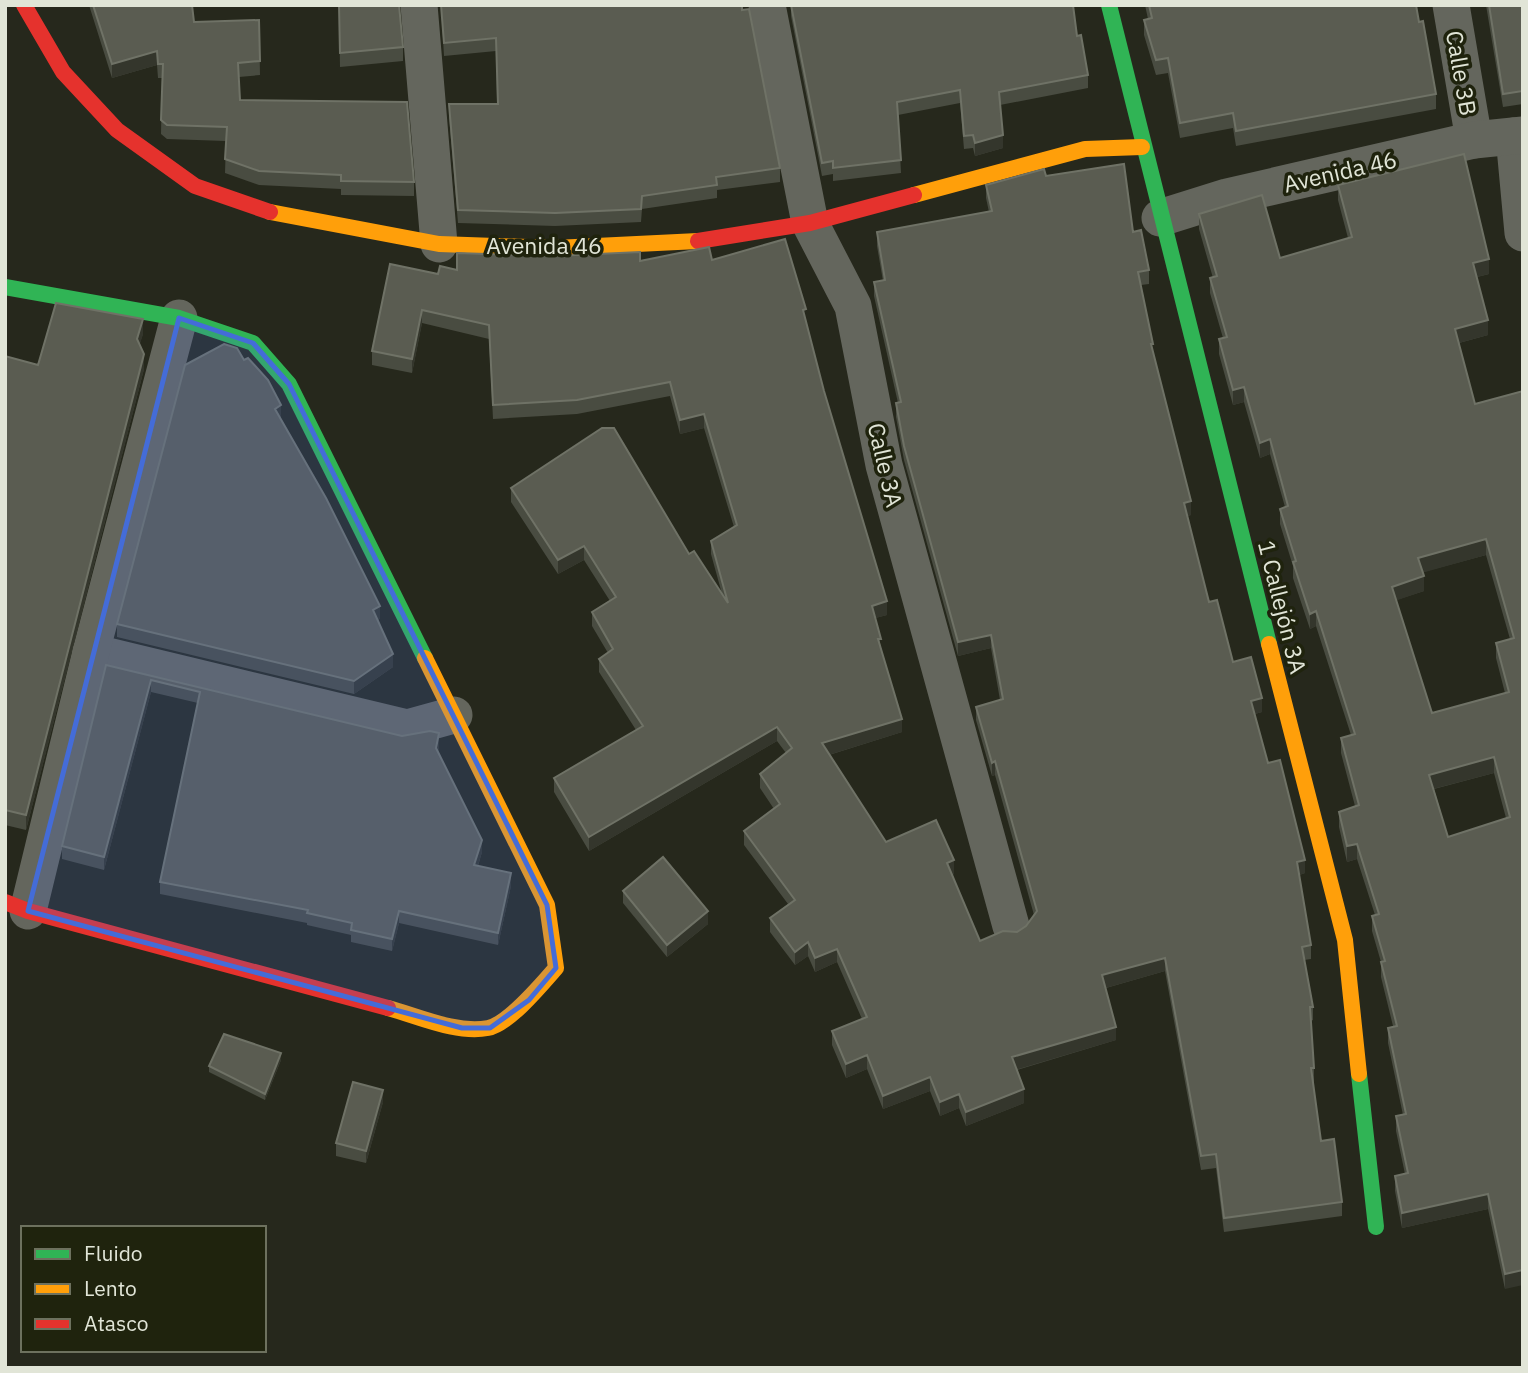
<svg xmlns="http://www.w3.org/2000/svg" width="1528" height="1373" font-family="'IBM Plex Sans',sans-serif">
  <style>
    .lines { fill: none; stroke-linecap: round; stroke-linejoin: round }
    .street { stroke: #64665d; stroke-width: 37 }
    .fast { stroke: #30b455; stroke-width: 16 }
    .slow { stroke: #ff9f0a; stroke-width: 16 }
    .jam { stroke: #e5322d; stroke-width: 16 }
    .wall { fill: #494c41; fill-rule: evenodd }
    .shaded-wall { fill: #34362c }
    .building { fill: #5a5c51; stroke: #6f7266; stroke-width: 2; fill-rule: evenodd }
    .marked { fill: #446cd8; fill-opacity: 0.2; stroke: #446cd8; stroke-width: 5; stroke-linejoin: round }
    .labels { text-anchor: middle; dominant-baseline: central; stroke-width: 7; stroke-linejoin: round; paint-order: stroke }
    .street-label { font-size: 23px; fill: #e1e5d7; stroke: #1f230d }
  </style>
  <rect width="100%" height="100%" fill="#26281c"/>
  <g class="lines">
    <g class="street">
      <path d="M 419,5 L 439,244"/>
      <path d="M 767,5 L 810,223 L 853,306 L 884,465 L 1011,926"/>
      <path d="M 1451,5 L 1474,140"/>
      <path d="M 1514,136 L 1523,233"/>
      <path d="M 1160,218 L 1227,197 L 1474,140 L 1523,135"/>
      <path d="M 91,652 L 407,728 L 454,715"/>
      <path d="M 28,911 L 91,652 L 179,318"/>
    </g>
    <g class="fast">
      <path d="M 1109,5 L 1269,644"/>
      <path d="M 5,287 L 179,318 L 253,343 L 289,384 L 425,658"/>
      <path d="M 1359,1074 L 1376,1227"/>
    </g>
    <g class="slow">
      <path d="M 914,195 L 1085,149 L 1142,147"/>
      <path d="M 270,212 L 439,244 L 555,248 L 698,241"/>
      <path d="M 1269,644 L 1345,940 L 1359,1074"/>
      <path d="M 388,1008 C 418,1016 456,1034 488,1028 C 509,1024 542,984 556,968 L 547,905 L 425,658"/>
    </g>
    <g class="jam">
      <path d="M 24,5 L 63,72 L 117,130 L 195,186 L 270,212"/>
      <path d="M 698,241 L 810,223 L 914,195"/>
      <path d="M 5,902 L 28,911 L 388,1008"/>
    </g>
  </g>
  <g class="wall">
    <path d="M 89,5 L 192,5 L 194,22 L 259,20 L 260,75 L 239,77 L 240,100 L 414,182 L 414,196 L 341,195 L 341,189 L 259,185 L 225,173 L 226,141 L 167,139 L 161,134 L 162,78 L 158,78 L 157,65 L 112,78 Z"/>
    <path d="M 339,5 L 403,47 L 403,61 L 340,67 Z"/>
    <path d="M 441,5 L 742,5 L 780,168 L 780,182 L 717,190 L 717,198 L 642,209 L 641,222 L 555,226 L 458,223 L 449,117 L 449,104 L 497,104 L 496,51 L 444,56 Z"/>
    <path d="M 791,5 L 1077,36 L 1088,75 L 1088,88 L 1000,105 L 1003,148 L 975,156 L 973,148 L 964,149 L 960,103 L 898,115 L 901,173 L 833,181 L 833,174 L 822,176 L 791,16 Z"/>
    <path d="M 1145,5 L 1416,5 L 1419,22 L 1436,94 L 1436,109 L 1236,146 L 1233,128 L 1180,138 L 1168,73 L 1156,75 L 1144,35 L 1144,20 L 1148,19 Z"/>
    <path d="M 1486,5 L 1523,5 L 1523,104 L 1503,107 Z"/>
    <path d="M 1046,176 L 1133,232 L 1149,270 L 1149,284 L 1141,285 L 1153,354 L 1191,515 L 1187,516 L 1209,602 L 1233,662 L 1262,712 L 1255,714 L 1268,763 L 1305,873 L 1299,875 L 1311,945 L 1311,959 L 1304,960 L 1313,1007 L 1313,1020 L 1311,1021 L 1314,1068 L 1314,1082 L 1313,1082 L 1321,1141 L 1342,1202 L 1342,1216 L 1224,1232 L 1216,1168 L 1201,1170 L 1165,971 L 1106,988 L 1116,1040 L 1017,1070 L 1024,1103 L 966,1126 L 959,1108 L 940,1116 L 930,1091 L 883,1109 L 867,1069 L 846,1078 L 832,1045 L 832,1031 L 862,1019 L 837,962 L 815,972 L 808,956 L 795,965 L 770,932 L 770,918 L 788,904 L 744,845 L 744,831 L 774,809 L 760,788 L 760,774 L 786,753 L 777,741 L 589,851 L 554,792 L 554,778 L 636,730 L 599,672 L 599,659 L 608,653 L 592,626 L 592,612 L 610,601 L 584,560 L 558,574 L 511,502 L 511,488 L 689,554 L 722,594 L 711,554 L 711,541 L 734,527 L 704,428 L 680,434 L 670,396 L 577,414 L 493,419 L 489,339 L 422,323 L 412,373 L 372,365 L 372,351 L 438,274 L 457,270 L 640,261 L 712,260 L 806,320 L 824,391 L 887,615 L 875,618 L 881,648 L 902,732 L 829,755 L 886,842 L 954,874 L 952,875 L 980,941 L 1017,932 L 1026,926 L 1034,915 L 995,775 L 992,776 L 976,720 L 976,707 L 1000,700 L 991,648 L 958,656 L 904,460 L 896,417 L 896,403 L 898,403 L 874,296 L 874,282 L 883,281 L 877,246 L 877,232 L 989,212 L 986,198 L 986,185 Z"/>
    <path d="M 1338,185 L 1489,274 L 1477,277 L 1488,335 L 1459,343 L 1475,404 L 1523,391 L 1505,1289 L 1488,1209 L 1402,1228 L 1395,1191 L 1395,1176 L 1405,1174 L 1396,1131 L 1396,1116 L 1403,1115 L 1388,1043 L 1388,1028 L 1393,1026 L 1381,977 L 1381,962 L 1372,931 L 1372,916 L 1375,915 L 1357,859 L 1347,862 L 1339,827 L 1339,812 L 1355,806 L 1341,753 L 1341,738 L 1351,735 L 1316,626 L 1310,629 L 1293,578 L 1293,566 L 1280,524 L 1280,509 L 1285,507 L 1270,454 L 1260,458 L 1244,402 L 1233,405 L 1219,354 L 1219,339 L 1223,338 L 1210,293 L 1210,278 L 1213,278 L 1199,229 L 1199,214 L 1280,258 L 1348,238 L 1338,200 ZM 1486,555 L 1510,639 L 1496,643 L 1496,658 L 1505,693 L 1432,713 L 1396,600 L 1424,591 L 1423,572 ZM 1494,773 L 1506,818 L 1448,837 L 1434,789 Z"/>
    <path d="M 143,334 L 139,345 L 144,369 L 26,830 L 5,825 L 5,356 L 38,365 Z"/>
    <path d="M 185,365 L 281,418 L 280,418 L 380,618 L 378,620 L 393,667 L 354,694 L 117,637 L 117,624 Z"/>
    <path d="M 106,665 L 439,746 L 438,752 L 482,852 L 478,866 L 511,886 L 498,945 L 399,923 L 392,951 L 351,942 L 351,935 L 307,925 L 307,923 L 160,894 L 160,882 L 198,703 L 151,692 L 104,870 L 62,859 L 62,846 Z"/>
    <path d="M 623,891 L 708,924 L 667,957 L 623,903 Z"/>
    <path d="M 281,1060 L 265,1100 L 209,1072 L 209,1066 Z"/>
    <path d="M 383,1102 L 366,1163 L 336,1156 L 336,1143 Z"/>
  </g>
  <g class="shaded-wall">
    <path d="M 157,51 L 157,65 L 112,78 L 112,64 Z"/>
    <path d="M 1003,135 L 1003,148 L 975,156 L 975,143 Z"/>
    <path d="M 1489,259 L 1489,274 L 1473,278 L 1473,263 Z"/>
    <path d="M 422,310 L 422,323 L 412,373 L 412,359 Z"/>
    <path d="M 143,319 L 143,334 L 137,354 L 137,339 Z"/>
    <path d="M 1488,320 L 1488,335 L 1455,344 L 1455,329 Z"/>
    <path d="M 144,354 L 144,369 L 26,830 L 26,815 Z"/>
    <path d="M 1244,387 L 1244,402 L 1233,405 L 1233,390 Z"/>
    <path d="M 281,405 L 281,418 L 275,421 L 275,409 Z"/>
    <path d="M 704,414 L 704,428 L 680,434 L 680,420 Z"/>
    <path d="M 1270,439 L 1270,454 L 1260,458 L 1260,443 Z"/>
    <path d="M 1191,501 L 1191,515 L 1184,517 L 1184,503 Z"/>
    <path d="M 1486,539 L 1486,555 L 1418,574 L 1418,558 Z"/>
    <path d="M 584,546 L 584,560 L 558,574 L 558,560 Z"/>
    <path d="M 1424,576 L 1424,591 L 1392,602 L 1392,587 Z"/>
    <path d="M 887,601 L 887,615 L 872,619 L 872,606 Z"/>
    <path d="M 380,606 L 380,618 L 373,622 L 373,610 Z"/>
    <path d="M 1316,611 L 1316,626 L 1310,629 L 1310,614 Z"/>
    <path d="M 991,635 L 991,648 L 958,656 L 958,642 Z"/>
    <path d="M 393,654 L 393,667 L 354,694 L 354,681 Z"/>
    <path d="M 151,680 L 151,692 L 104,870 L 104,857 Z"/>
    <path d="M 1262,698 L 1262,712 L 1251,715 L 1251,701 Z"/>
    <path d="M 902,719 L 902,732 L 822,757 L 822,743 Z"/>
    <path d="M 777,727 L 777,741 L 589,851 L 589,837 Z"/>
    <path d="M 439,733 L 439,746 L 436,761 L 436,748 Z"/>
    <path d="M 1494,757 L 1494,773 L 1429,790 L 1429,775 Z"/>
    <path d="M 995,761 L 995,775 L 992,776 L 992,763 Z"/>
    <path d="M 482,840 L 482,852 L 474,878 L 474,865 Z"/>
    <path d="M 1357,844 L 1357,859 L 1347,862 L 1347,846 Z"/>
    <path d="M 954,860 L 954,874 L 947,877 L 947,863 Z"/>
    <path d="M 1305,860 L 1305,873 L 1297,876 L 1297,862 Z"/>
    <path d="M 511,873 L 511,886 L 498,945 L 498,933 Z"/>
    <path d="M 399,911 L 399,923 L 392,951 L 392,939 Z"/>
    <path d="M 708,911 L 708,924 L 667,957 L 667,945 Z"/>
    <path d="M 808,942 L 808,956 L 795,965 L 795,952 Z"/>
    <path d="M 837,949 L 837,962 L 815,972 L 815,958 Z"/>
    <path d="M 1165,958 L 1165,971 L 1102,989 L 1102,975 Z"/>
    <path d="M 1116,1027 L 1116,1040 L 1012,1071 L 1012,1057 Z"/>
    <path d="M 281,1053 L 281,1060 L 265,1100 L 265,1094 Z"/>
    <path d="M 867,1055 L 867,1069 L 846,1078 L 846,1064 Z"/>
    <path d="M 930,1077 L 930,1091 L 883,1109 L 883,1096 Z"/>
    <path d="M 1024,1089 L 1024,1103 L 966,1126 L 966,1112 Z"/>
    <path d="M 383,1090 L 383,1102 L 366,1163 L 366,1151 Z"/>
    <path d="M 959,1094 L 959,1108 L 940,1116 L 940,1102 Z"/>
    <path d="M 1488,1194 L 1488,1209 L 1402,1228 L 1402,1213 Z"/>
    <path d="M 1523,1270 L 1523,1285 L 1505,1289 L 1505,1274 Z"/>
  </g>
  <g class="building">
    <path d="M 93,5 L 192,5 L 194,22 L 259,20 L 260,61 L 238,63 L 240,100 L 407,102 L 414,182 L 341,181 L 341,175 L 259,171 L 225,159 L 227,127 L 167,125 L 161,120 L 163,64 L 158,64 L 157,51 L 112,64 Z"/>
    <path d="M 339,5 L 399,5 L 403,47 L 340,53 Z"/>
    <path d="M 441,5 L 742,5 L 742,10 L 749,9 L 780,168 L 716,177 L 717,185 L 642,196 L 641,209 L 555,213 L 458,210 L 449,104 L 498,104 L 496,38 L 444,43 Z"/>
    <path d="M 791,5 L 1073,5 L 1077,36 L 1081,35 L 1088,75 L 999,92 L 1003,135 L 975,143 L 973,135 L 964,136 L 960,90 L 897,102 L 901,160 L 833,168 L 833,161 L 822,163 Z"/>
    <path d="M 1149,5 L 1416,5 L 1419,22 L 1423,21 L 1436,94 L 1236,131 L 1233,113 L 1180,123 L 1168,58 L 1156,60 L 1144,20 L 1152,18 Z"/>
    <path d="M 1489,5 L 1523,5 L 1523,91 L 1503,94 Z"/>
    <path d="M 1464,154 L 1489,259 L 1473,263 L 1488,320 L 1455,329 L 1475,404 L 1523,391 L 1523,1270 L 1505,1274 L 1488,1194 L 1402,1213 L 1395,1176 L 1408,1173 L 1396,1116 L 1406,1114 L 1388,1028 L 1397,1026 L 1381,962 L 1385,961 L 1372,916 L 1379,914 L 1357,844 L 1347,846 L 1339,812 L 1359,805 L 1341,738 L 1355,734 L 1316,611 L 1310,614 L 1293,562 L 1296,561 L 1280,509 L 1288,506 L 1270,439 L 1260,443 L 1244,387 L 1233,390 L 1219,339 L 1227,337 L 1210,278 L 1217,276 L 1199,214 L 1262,195 L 1280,258 L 1352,237 L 1338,185 ZM 1486,539 L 1514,638 L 1496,643 L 1509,692 L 1432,713 L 1392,587 L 1424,576 L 1418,558 ZM 1494,757 L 1510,817 L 1448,837 L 1429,775 Z"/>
    <path d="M 1124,164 L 1133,232 L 1141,230 L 1149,270 L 1138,272 L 1153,344 L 1151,344 L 1191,501 L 1184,503 L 1209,602 L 1217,600 L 1233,662 L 1251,657 L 1262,698 L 1251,701 L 1268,763 L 1280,760 L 1305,860 L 1297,862 L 1311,945 L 1302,947 L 1313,1007 L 1310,1007 L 1314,1068 L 1311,1068 L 1321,1141 L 1334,1139 L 1342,1202 L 1224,1218 L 1216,1154 L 1201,1156 L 1165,958 L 1102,975 L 1116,1027 L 1012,1057 L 1024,1089 L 966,1112 L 959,1094 L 940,1102 L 930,1077 L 883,1096 L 867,1055 L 846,1064 L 832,1031 L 867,1017 L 837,949 L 815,958 L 808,942 L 795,952 L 770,918 L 795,900 L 744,831 L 780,804 L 760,774 L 792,748 L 777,727 L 589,837 L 554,778 L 643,726 L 599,659 L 613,649 L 592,612 L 616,597 L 584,546 L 558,560 L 511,488 L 602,428 L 614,428 L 689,554 L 694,551 L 728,603 L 711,541 L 737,525 L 704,414 L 680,420 L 670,382 L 577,400 L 493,405 L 489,325 L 422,310 L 412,359 L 372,351 L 390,264 L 438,274 L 440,266 L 457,270 L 457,253 L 554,256 L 640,252 L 640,261 L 709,247 L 712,260 L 785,239 L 806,309 L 803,310 L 824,391 L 887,601 L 872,606 L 881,639 L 878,639 L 902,719 L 822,743 L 886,842 L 936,820 L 954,860 L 947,863 L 980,941 L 1003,931 L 1017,932 L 1026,926 L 1037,911 L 995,761 L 992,763 L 976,707 L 1003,699 L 991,635 L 958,642 L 904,446 L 896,403 L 901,402 L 874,282 L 885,280 L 877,232 L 992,211 L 986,185 L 1044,169 L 1046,176 Z"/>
    <path d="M 56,303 L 143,319 L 137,339 L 144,354 L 26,815 L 5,810 L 5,356 L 38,365 Z"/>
    <path d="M 224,344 L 237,348 L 244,360 L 248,358 L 268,380 L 281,405 L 275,409 L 326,498 L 380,606 L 373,610 L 393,654 L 354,681 L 117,624 L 185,365 Z"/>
    <path d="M 106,665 L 402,736 L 430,731 L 439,733 L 436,748 L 482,840 L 474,865 L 511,873 L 498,933 L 399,911 L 392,939 L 351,930 L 352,923 L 307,913 L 308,910 L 160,882 L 200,692 L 151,680 L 104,857 L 62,846 Z"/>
    <path d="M 663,857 L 708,911 L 667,945 L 623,891 Z"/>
    <path d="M 224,1034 L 281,1053 L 265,1094 L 209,1066 Z"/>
    <path d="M 353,1082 L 383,1090 L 366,1151 L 336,1143 Z"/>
  </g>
  <path class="marked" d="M 179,318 L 253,343 L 289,384 L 547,905 L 556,968 L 529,1000 L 490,1028 L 462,1028 L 28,911 Z"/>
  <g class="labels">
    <g class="street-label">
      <text transform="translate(1462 73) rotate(80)">Calle 3B</text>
      <text transform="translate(1340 171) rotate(-13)">Avenida 46</text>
      <text x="544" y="245">Avenida 46</text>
      <text transform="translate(886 465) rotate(77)">Calle 3A</text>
      <text transform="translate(1283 607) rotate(76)">1 Callejón 3A</text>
    </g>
  </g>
  <rect width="1528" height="1373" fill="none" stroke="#e1e5d7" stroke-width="14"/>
  <rect x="21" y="1226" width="245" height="126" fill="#1f230d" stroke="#6d715e" stroke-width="2"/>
  <rect x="35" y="1249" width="35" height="10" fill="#30b455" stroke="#6d715e" stroke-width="2"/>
  <text x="84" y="1261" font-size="21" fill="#e1e5d7">Fluido</text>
  <rect x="35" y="1284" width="35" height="10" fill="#ff9f0a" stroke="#6d715e" stroke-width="2"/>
  <text x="84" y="1296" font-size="21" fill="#e1e5d7">Lento</text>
  <rect x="35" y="1319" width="35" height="10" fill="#e5322d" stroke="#6d715e" stroke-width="2"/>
  <text x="84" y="1331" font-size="21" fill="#e1e5d7">Atasco</text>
</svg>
